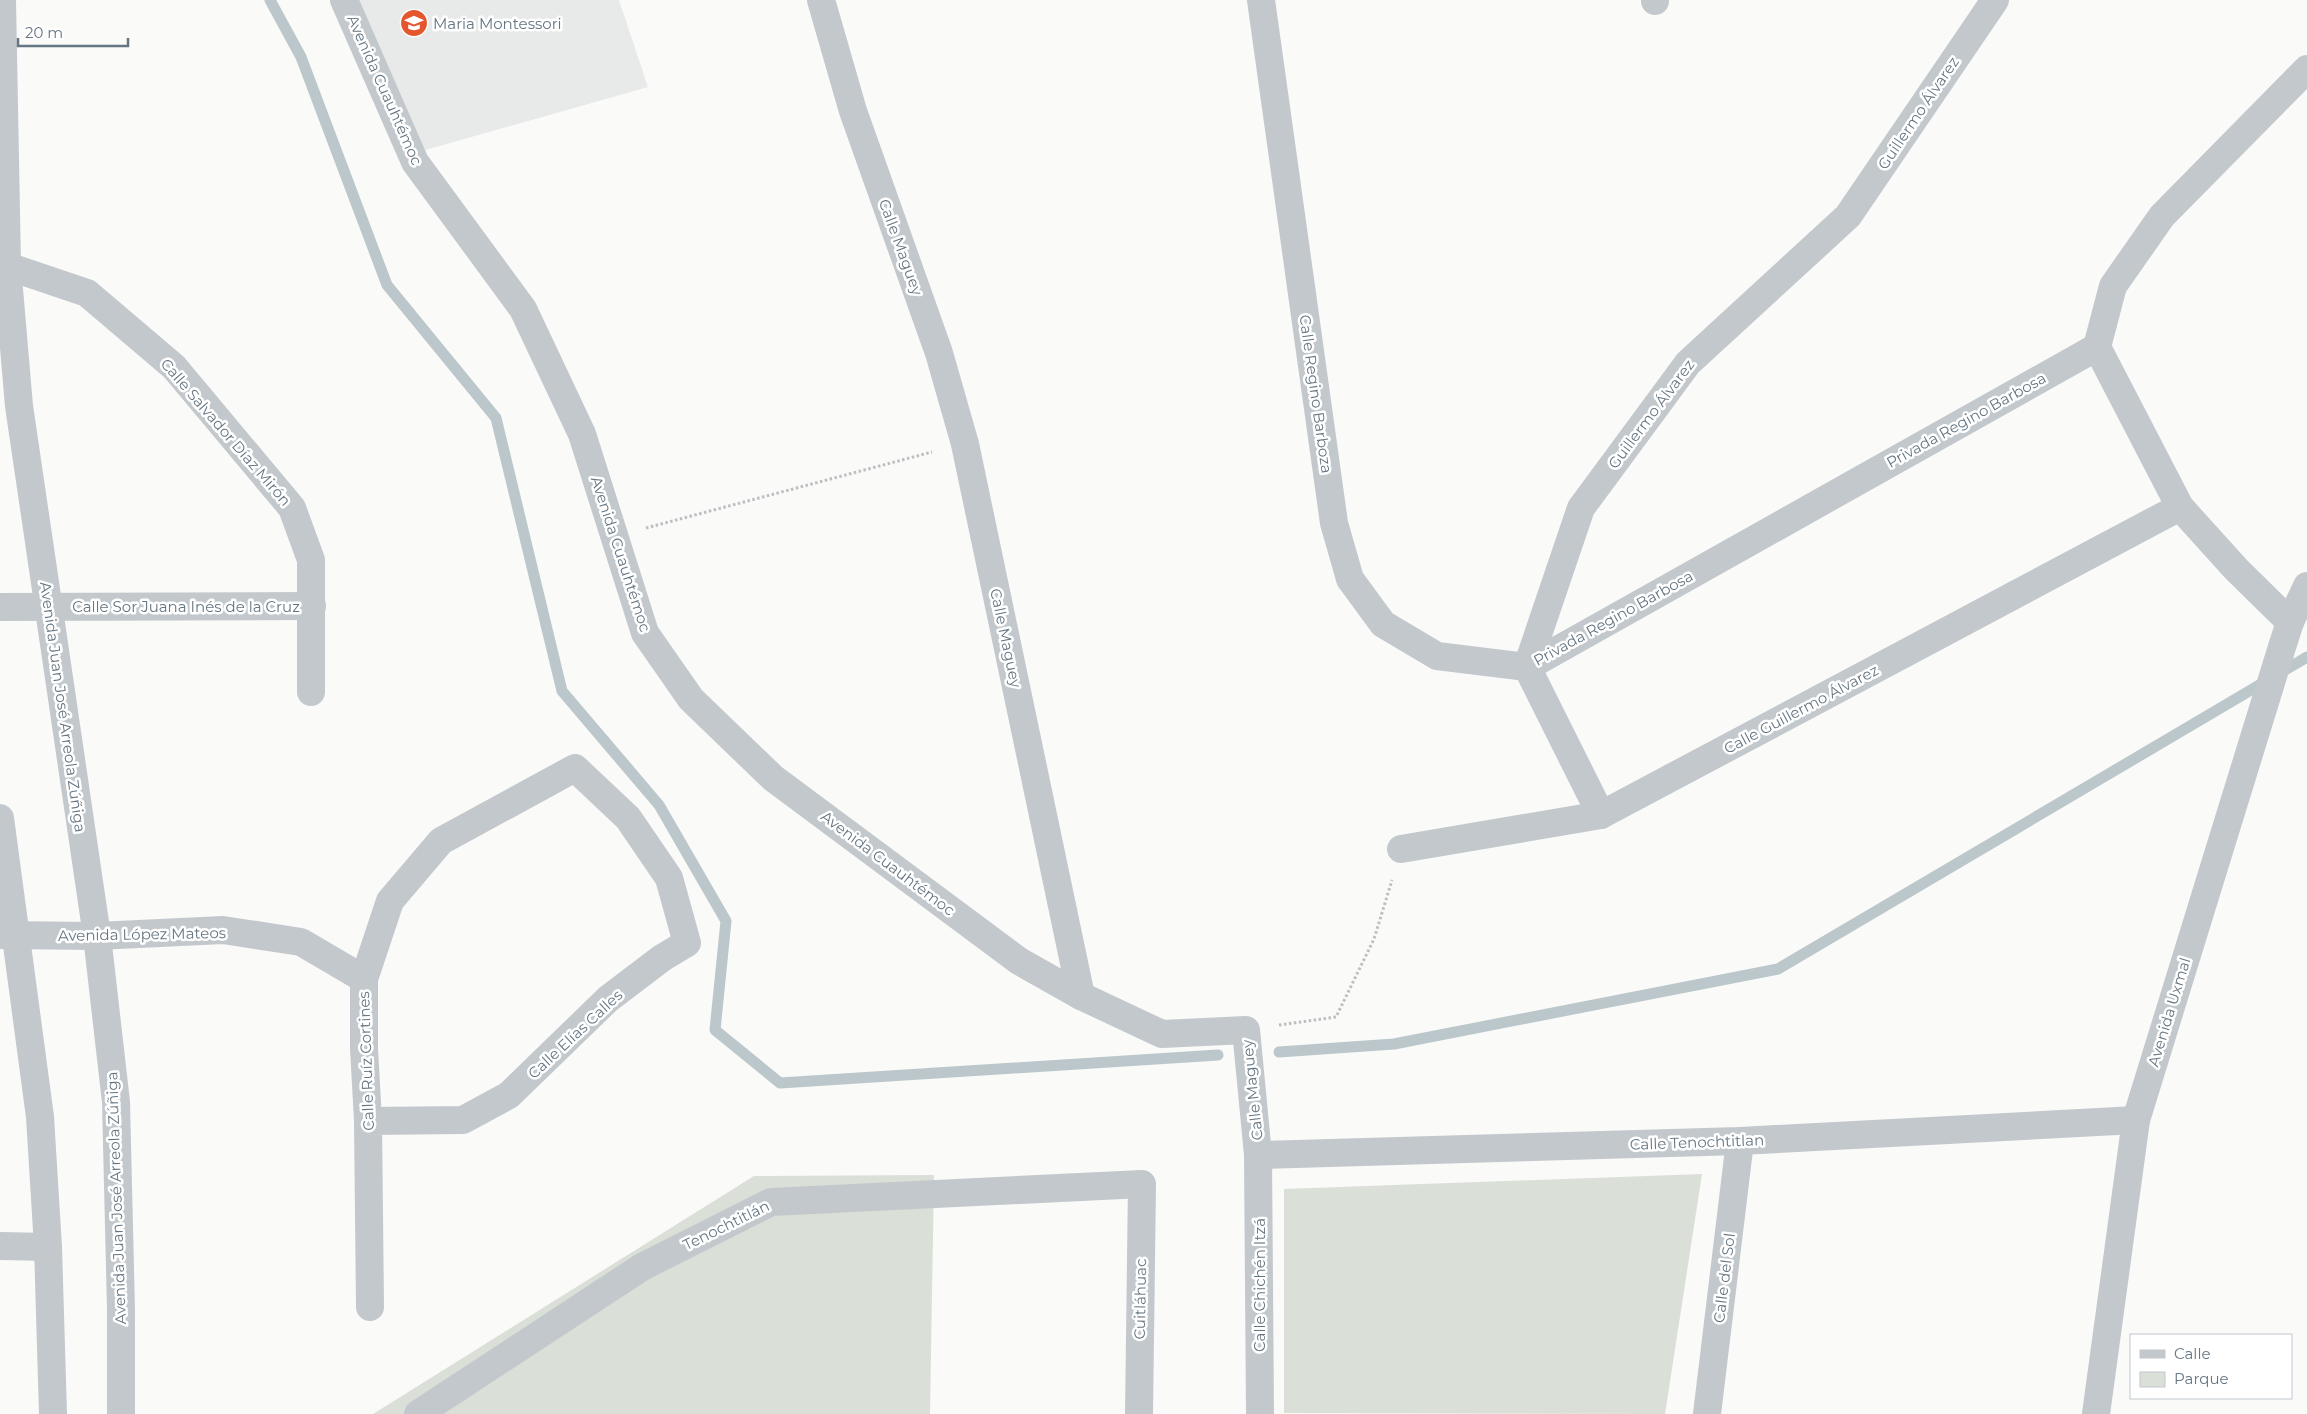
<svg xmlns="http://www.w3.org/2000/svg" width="2307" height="1414" font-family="Montserrat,sans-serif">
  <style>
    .built { fill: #e8e9e9 }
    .green { fill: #dadfd7 }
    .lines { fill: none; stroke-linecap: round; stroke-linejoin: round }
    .stream { stroke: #bbc7cb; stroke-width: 11 }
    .path { stroke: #bbbfc2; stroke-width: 3; stroke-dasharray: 2.5 2.5; stroke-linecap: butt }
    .minor { stroke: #c3c8cc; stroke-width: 28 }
    .labels { text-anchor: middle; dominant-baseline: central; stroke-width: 5; stroke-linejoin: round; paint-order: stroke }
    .poi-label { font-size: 15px; fill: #657683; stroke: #fff; text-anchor: start }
    .street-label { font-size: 15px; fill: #657683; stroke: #fff }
  </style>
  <rect width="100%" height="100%" fill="#fafaf8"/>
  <path class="built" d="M 356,0 L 619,0 L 648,87 L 422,151 Z"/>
  <g class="green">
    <path d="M 1702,1174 L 1665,1414 L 1284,1413 L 1284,1189 Z"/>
    <path d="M 934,1175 L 930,1414 L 373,1414 L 754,1176 Z"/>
  </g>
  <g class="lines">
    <g class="stream">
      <path d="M 270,0 L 301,57 L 387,285 L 496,418 L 562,691 L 659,805 L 726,921 L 715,1030 L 780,1083 L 1218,1055"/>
      <path d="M 1279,1052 L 1394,1044 L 1778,969 L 2307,657"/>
    </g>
    <g class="path">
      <path d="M 646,528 L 932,452"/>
      <path d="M 1279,1025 L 1336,1017 L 1374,939 L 1392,880"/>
    </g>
    <g class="minor">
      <path d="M 2,0 L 7,266 L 19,406 L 97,936 L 116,1102 L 121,1310 L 121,1414"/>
      <path d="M 344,0 L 415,162 L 523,309 L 582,434 L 645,633 L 691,699 L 773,778 L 1019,961 L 1081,996"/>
      <path d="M 821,0 L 853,111 L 939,353 L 965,444 L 1081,996 L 1162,1034 L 1246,1030 L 1258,1155 L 1260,1414"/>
      <path d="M 1261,0 L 1334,523 L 1350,579 L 1383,624 L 1437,656 L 1527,667 L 2097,347 L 2113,286 L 2162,216 L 2307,69"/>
      <path d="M 1655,0 L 1655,1"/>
      <path d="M 0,266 L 7,266 L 87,293 L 174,367 L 292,508 L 311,560 L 311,692"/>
      <path d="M 2097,347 L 2180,507 L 2236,569 L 2290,622"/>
      <path d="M 0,607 L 312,606"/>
      <path d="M 1601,815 L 1527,667 L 1581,508 L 1688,363 L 1848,216 L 1995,0"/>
      <path d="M 0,818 L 40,1117 L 48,1247 L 53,1414"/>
      <path d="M 1401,849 L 1601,815 L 2180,507"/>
      <path d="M 0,935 L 97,936 L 223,930 L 301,942 L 364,979"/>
      <path d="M 368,1121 L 463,1120 L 509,1095 L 608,999 L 662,958 L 687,943 L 669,878 L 628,818 L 575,768 L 441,841 L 390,901 L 364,979 L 364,1048 L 368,1121 L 370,1307"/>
      <path d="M 1258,1155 L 1740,1141 L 2136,1120"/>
      <path d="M 0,1246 L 48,1247"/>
      <path d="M 418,1414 L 642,1267 L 771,1202 L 1142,1184 L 1139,1414"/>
      <path d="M 1707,1414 L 1740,1141"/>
      <path d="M 2096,1414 L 2136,1120 L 2282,647 L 2290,622 L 2307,586"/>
    </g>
  </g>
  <defs>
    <g id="school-disc" transform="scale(1.4375)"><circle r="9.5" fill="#e4572e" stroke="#fff"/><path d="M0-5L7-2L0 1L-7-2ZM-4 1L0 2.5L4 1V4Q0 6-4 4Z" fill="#fff"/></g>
  </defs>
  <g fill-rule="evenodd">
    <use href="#school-disc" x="414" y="23"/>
  </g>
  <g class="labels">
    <g class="poi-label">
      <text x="433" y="23">Maria Montessori</text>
    </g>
    <g class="street-label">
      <text transform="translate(385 90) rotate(66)">Avenida Cuauhtémoc</text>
      <text transform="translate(1918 113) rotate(-56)">Guillermo Álvarez</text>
      <text transform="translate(901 247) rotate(70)">Calle Maguey</text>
      <text transform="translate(1316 394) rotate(82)">Calle Regino Barboza</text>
      <text transform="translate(1651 414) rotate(-53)">Guillermo Álvarez</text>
      <text transform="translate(1966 420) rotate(-29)">Privada Regino Barbosa</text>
      <text transform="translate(226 432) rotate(49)">Calle Salvador Díaz Mirón</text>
      <text transform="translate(621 554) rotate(72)">Avenida Cuauhtémoc</text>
      <text x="186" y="606">Calle Sor Juana Inés de la Cruz</text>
      <text transform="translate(1613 618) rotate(-29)">Privada Regino Barbosa</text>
      <text transform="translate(1006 638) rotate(78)">Calle Maguey</text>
      <text transform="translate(63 707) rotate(82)">Avenida Juan José Arreola Zúñiga</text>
      <text transform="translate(1801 709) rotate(-28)">Calle Guillermo Álvarez</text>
      <text transform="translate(888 863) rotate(37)">Avenida Cuauhtémoc</text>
      <text transform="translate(142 934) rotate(-1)">Avenida López Mateos</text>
      <text transform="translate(2169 1012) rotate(-73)">Avenida Uxmal</text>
      <text transform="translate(575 1034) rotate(-43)">Calle Elías Calles</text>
      <text transform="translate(366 1061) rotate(-92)">Calle Ruíz Cortines</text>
      <text transform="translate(1252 1090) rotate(-96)">Calle Maguey</text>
      <text transform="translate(1697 1142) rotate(-2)">Calle Tenochtitlan</text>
      <text transform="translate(116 1198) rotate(-92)">Avenida Juan José Arreola Zúñiga</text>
      <text transform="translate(726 1225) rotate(-26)">Tenochtitlán</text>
      <text transform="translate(1724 1278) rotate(-83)">Calle del Sol</text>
      <text transform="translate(1259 1285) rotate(-90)">Calle Chichén Itzá</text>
      <text transform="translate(1140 1299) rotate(-89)">Cuitláhuac</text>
    </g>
  </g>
  <rect x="2130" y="1334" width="162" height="65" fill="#ffffff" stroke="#c1c8cd"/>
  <rect x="2140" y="1350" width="25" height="8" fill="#c3c8cc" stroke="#c1c8cd"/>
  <text x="2174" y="1359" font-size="15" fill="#657683">Calle</text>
  <rect x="2140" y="1372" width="25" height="15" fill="#dadfd7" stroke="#c1c8cd"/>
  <text x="2174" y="1384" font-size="15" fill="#657683">Parque</text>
  <path d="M18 38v8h110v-8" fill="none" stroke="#657683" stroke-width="2.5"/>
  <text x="25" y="38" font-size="15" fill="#657683" stroke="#ffffff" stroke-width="4" paint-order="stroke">20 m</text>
</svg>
